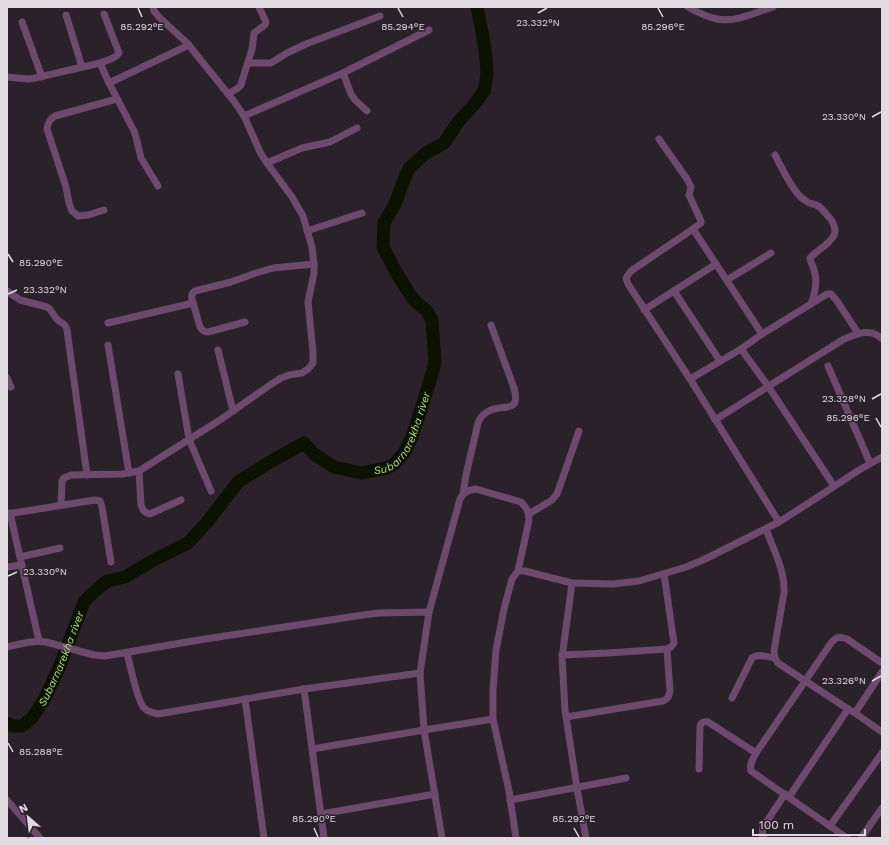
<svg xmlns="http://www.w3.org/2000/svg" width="889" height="845" font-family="'Work Sans',sans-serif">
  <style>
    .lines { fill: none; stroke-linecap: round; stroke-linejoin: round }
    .river { stroke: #0b1201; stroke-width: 13 }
    .minor { stroke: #6d496d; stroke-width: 7 }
    .ticks { fill: none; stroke: #e1dae1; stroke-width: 1.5 }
    .labels { text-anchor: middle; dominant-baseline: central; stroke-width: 3; stroke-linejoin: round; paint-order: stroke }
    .water-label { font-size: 11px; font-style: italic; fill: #b9dd7d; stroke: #2b212b }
    .ticks-label { font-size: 10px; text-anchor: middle; fill: #e1dae1; stroke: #2b212b; stroke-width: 3; stroke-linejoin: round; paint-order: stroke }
  </style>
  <rect width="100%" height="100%" fill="#2b212b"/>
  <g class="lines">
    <path class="river" id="s1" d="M 7,723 L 13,726 L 22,726 L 32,718 L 44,700 L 59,668 L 84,602 L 96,590 L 107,581 L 125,577 L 152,561 L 188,543 L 208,521 L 238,482 L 270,462 L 304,443 L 314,454 L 334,467 L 361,473 L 387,468 L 393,465 L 404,453 L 412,437 L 424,400 L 435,363 L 432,320 L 427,311 L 416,302 L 409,293 L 396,272 L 383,247 L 384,223 L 395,204 L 405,177 L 409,168 L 426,153 L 444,143 L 459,121 L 473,106 L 484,91 L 487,75 L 486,58 L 483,37 L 477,7"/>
    <g class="minor">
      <path d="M 688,7 C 697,12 707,17 717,19 C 734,23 757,12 773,7"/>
      <path d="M 66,15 L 82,67"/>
      <path d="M 22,22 L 42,77"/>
      <path d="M 100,63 C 106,60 116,59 119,53 L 104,14"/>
      <path d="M 248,63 L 271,63 L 287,53 L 306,44 L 380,16"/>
      <path d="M 343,73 L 351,94 L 355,100 L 367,111"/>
      <path d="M 7,77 L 28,79 L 35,78 L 100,63 L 109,83 L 189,45"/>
      <path d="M 109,83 L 134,131 L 136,137 L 141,158 L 158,186"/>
      <path d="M 228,94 L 238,88 L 241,85 L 242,81 L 252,49 L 254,33 L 265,25 L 266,22 L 259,7"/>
      <path d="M 244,116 L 343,73 L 429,30"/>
      <path d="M 659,139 L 687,179 L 691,187 L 689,195 L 701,221 L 701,223 L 693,229 L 631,271 L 626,278 L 628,284 L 690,379 L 779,522"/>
      <path d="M 775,155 C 782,168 789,184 799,195 C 801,198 806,201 809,203 C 812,204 815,204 818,206 C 822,208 825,213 829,217 C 846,238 822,245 810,258 C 810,262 813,265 814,270 C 818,281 815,293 811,304"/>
      <path d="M 267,163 L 302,148 L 330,142 L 357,128"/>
      <path d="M 104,210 L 88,215 L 78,216 L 72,211 L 69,203 L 66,187 L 47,129 C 48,122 50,119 55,116 L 117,99"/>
      <path d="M 693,229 L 762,334"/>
      <path d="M 307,231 L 362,213"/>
      <path d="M 727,280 L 771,253"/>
      <path d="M 7,291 L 20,300 L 47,307 C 52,310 52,314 56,318 C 60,324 65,321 67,330 L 87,475"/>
      <path d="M 674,291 L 720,361"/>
      <path d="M 644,310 L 716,264"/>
      <path d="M 245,322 L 208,332 C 204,332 202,330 200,327 L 192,299 C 191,295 192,293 195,291 L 231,282 L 256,273 L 273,268 L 314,264"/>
      <path d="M 108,323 L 193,303"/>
      <path d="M 108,345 L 129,473"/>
      <path d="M 741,349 L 768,386 L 834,486"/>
      <path d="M 218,350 L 233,411"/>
      <path d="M 828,366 L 870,463"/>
      <path d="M 178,374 L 189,439 L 211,491"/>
      <path d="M 7,378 L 11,387"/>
      <path d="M 690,379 L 741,349 L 762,334 L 827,294 L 831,294 L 837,301 L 858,333"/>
      <path d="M 715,420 L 844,339 C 856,334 871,327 882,339"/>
      <path d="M 139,471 L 141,505 C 143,510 144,513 150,514 L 181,500"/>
      <path d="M 463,494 L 466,475 L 478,423 C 480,418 484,413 489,411 C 503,403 521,415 514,388 L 491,325"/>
      <path d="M 61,505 L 62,481 L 64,478 L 71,475 L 122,474 L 139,471 L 223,418 L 270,385 L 281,378 L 289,375 L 302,373 L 308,369 L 313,363 L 313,352 L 308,302 L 314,273 L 314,264 L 312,247 L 303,216 L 292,197 L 267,163 L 261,154 L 244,116 L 233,100 L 187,43 L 160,18 L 154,11 L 153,7"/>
      <path d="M 10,513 L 39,641"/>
      <path d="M 7,514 L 95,500 L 100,501 L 102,507 L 111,562"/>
      <path d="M 529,514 L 552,500 L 557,494 L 579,431"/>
      <path d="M 766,529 C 773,549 785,570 784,592 L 774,651 L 775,658 L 778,663 L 848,709 L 855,713"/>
      <path d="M 20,557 L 60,548"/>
      <path d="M 7,567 L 22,565"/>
      <path d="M 572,583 L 562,658 L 565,710 L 577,788 L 586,838"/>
      <path d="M 429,612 L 460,499 C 464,492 468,490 476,489 L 521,502 C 527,508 529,512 529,520 L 518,571"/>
      <path d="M 7,647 C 20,644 33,640 46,642 L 94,655 L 105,656 L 199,640 L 363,615 L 379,613 L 429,612 L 420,673 L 424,730 L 493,719"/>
      <path d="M 127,653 C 130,664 137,701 144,708 C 148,712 153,713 158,714 L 304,689 L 420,673"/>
      <path d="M 562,655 L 607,653 L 667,649 L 671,647 L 674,643 L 664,574"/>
      <path d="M 882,672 L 855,713 L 882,732"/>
      <path d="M 304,689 L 324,838"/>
      <path d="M 732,698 L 752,658 C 758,653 767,657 775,658"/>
      <path d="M 245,699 L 264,838"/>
      <path d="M 566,717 L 663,701 C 668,699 669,696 670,691 L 667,649"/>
      <path d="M 312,749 L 424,730 L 442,838"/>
      <path d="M 699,769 L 700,727 C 701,722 703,721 708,722 L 756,753"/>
      <path d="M 789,797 L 848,709"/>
      <path d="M 7,800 L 40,838"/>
      <path d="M 510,800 L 626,778"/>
      <path d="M 321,814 L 435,794"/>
      <path d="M 830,826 L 882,753"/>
      <path d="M 516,838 L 509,791 L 493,719 L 493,690 L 496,650 L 504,609 L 512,579 L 518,571 L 525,571 L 572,583 L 613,584 L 639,581 L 686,567 L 703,560 L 779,522 L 815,499 L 859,470 L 882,457"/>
      <path d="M 764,838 L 762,835 L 763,827 L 785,794"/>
      <path d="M 847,838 L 751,771 C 749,764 753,759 756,753 L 831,643 C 836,637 839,636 847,639 L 882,663"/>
      <path d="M 861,838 L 882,808"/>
    </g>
  </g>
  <path class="ticks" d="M 138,8 L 142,17M 398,8 L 403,17M 658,8 L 663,17M 538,13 L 547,8M 872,117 L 881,112M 8,254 L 13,262M 8,294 L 17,290M 872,399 L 881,394M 876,418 L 881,427M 8,576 L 17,572M 872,681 L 881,676M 8,743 L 13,752M 314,828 L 318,837M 574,828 L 579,837"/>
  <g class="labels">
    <g class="water-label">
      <text stroke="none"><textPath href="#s1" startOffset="563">Subarnarekha river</textPath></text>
      <text stroke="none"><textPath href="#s1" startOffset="95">Subarnarekha river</textPath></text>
    </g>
  </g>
  <g class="ticks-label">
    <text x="538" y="26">23.332°N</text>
    <text x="142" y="30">85.292°E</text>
    <text x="403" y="30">85.294°E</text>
    <text x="663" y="30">85.296°E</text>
    <text x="844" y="120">23.330°N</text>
    <text x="41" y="266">85.290°E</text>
    <text x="45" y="293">23.332°N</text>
    <text x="844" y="402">23.328°N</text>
    <text x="848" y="421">85.296°E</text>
    <text x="45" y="575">23.330°N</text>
    <text x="844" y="684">23.326°N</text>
    <text x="41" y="755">85.288°E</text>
    <text x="314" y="822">85.290°E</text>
    <text x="574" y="822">85.292°E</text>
  </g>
  <rect width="889" height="845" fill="none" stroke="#e1dae1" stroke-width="16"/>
  <g transform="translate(28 817) rotate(332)" stroke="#2b212b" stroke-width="3" paint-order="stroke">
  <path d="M0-3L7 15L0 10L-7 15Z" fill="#e1dae1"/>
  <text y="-6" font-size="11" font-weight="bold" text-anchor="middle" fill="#e1dae1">N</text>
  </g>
  <path d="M753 829v6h112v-6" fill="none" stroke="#e1dae1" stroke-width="2"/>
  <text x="759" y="829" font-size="12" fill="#e1dae1" stroke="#2b212b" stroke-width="3" paint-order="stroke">100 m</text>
</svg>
